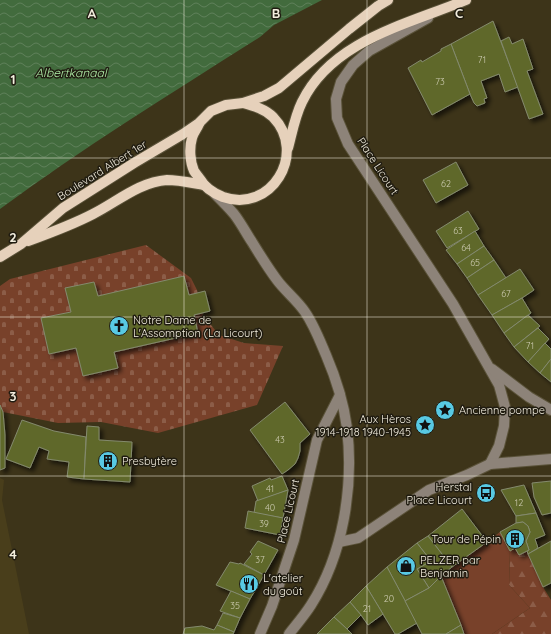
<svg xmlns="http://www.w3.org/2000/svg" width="551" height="634" font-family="Quicksand,sans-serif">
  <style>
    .built { fill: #493e1b }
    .forest { fill: url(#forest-firs) }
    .cemetery { fill: url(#cemetery-stones) }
    .garden { fill: #78412a }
    .water { fill: url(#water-waves) }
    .building { fill: #5e682c; stroke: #848a6d; filter: url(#shadow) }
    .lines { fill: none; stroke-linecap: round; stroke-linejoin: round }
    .minor-casing { stroke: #5a5239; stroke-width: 12 }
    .major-casing { stroke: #5a5239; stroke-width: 12 }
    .minor { stroke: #8d8379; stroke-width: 10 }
    .major { stroke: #e6d1bb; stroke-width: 10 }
    .grid { fill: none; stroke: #f3eede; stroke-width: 1; stroke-opacity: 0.55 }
    .labels { text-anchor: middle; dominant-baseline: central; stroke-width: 3; stroke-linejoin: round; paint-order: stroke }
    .number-label { font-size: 9px; fill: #ceccb2 }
    .street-label { font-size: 11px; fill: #f3eede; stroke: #201c11 }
    .poi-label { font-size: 11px; fill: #f3eede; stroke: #201c11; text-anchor: start }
    .water-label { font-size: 12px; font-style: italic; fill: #b1f0a9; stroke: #201c11 }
    .grid-label { font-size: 13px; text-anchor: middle; font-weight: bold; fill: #f3eede; stroke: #201c11; stroke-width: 3; stroke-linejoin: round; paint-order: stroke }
  </style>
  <defs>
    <pattern id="forest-firs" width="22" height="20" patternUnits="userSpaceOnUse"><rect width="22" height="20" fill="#78412a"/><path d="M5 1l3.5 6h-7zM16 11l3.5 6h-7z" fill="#8c5d48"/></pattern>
    <pattern id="cemetery-stones" width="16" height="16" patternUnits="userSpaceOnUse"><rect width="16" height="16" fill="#78412a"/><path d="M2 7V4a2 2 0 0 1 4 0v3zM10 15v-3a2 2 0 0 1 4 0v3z" fill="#8c5d48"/></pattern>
    <pattern id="water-waves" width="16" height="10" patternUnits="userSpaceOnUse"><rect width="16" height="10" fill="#426b3d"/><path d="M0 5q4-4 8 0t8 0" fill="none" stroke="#5e8059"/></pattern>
    <filter id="shadow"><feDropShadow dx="3.5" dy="3.5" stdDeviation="2" flood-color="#0009"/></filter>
  </defs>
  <rect width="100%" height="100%" fill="#3d3419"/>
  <path class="built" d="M 0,478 L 4,480 L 2,500 L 29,634 L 0,634 Z"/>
  <path class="forest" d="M 515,548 L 519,555 L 527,551 L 543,587 L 551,600 L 551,634 L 492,634 L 530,608 L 509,585 L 510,551 Z"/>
  <path class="cemetery" d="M 146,245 L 191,278 L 197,290 L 203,315 L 219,335 L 244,343 L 283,346 L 257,405 L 158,433 L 101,422 L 58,423 L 3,412 L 0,405 L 0,286 L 10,279 Z"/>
  <path class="garden" d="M 500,532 L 510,551 L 509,585 L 530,608 L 492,634 L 464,634 L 441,576 Z"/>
  <path class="water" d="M 0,0 L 322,0 L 274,25 L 260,37 C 172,93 84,147 0,209 Z"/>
  <g class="building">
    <path d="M 493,21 L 518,87 L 505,92 L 499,74 L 481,81 L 487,98 L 484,99 L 485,103 L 477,106 L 474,103 L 470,94 L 451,44 Z"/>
    <path d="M 509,37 L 512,44 L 523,39 L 533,69 L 527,71 L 543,114 L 529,119 L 501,41 Z"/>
    <path d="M 451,44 L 470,94 L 432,115 L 408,68 L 421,60 L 422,62 L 441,51 L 441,49 Z"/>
    <path d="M 456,162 L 468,185 L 436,203 L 423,180 Z"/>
    <path d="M 468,211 L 479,229 L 447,248 L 436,231 Z"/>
    <path d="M 475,231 L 484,246 L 457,264 L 446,250 Z"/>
    <path d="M 484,246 L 494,260 L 467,278 L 457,264 Z"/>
    <path d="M 494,260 L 506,278 L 478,295 L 467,278 Z"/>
    <path d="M 520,269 L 534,290 L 522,298 L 492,315 L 478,295 Z"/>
    <path d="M 184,276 L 189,295 L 205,291 L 210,311 L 194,315 L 198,333 L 114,352 L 118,368 L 83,376 L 76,348 L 49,354 L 41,318 L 71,312 L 65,288 L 94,282 L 98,296 Z"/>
    <path d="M 522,298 L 531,313 L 504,333 L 492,315 Z"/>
    <path d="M 528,315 L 540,326 L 514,347 L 504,333 Z"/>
    <path d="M 538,328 L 549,339 L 528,362 L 514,347 Z"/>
    <path d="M 545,343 L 551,349 L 551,359 L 540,373 L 528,362 Z"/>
    <path d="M 551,359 L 551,382 L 540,373 Z"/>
    <path d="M 285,402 L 310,434 L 300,443 L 300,451 L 298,458 L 295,464 L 288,470 L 282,474 L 250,430 Z"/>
    <path d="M 0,405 L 3,412 L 5,435 L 5,468 L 0,470 Z"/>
    <path d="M 22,420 L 54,431 L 86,437 L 84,479 L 67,477 L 69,462 L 47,459 L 49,451 L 39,447 L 30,468 L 6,459 Z"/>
    <path d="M 87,426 L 99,427 L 99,440 L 132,442 L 130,482 L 84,479 Z"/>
    <path d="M 282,476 L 288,490 L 258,501 L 252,486 L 270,478 L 271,480 Z"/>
    <path d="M 551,481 L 551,513 L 542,515 L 534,497 L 532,483 Z"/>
    <path d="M 524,485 L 536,513 L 516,516 L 501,490 Z"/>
    <path d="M 288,490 L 283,518 L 254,513 L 256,501 Z"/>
    <path d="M 462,509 L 487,542 L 452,567 L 428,536 Z"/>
    <path d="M 248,511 L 283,518 L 280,535 L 245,528 Z"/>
    <path d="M 536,513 L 545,535 L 535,539 L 538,548 L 528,554 L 527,551 L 529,550 L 526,541 L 530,532 L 528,526 L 523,522 L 516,523 L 516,516 Z"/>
    <path d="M 523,522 L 528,526 L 530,532 L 526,541 L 529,550 L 519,555 L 515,548 L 510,551 L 500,532 L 516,523 Z"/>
    <path d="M 428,536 L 452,567 L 441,576 L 429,588 L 417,569 L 431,561 L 417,543 Z"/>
    <path d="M 258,541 L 278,550 L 264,575 L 244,564 L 252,554 L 250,552 Z"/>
    <path d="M 551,541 L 551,583 L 543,587 L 528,554 Z"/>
    <path d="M 417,543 L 431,561 L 417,569 L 429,588 L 405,601 L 387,567 Z"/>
    <path d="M 230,562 L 239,564 L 240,563 L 264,575 L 250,599 L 216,585 Z"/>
    <path d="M 387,567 L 417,623 L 398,634 L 395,634 L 366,586 Z"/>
    <path d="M 441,576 L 461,625 L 446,634 L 422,634 L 405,601 L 429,588 Z"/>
    <path d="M 366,586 L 383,614 L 368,625 L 361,615 L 350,602 Z"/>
    <path d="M 231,591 L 250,599 L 240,618 L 220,611 Z"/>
    <path d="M 350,602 L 361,615 L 347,629 L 334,617 Z"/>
    <path d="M 223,613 L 240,618 L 234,632 L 217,625 Z"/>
    <path d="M 334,617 L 347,629 L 352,634 L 317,634 Z"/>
    <path d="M 217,625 L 234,632 L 233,634 L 183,634 L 185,628 L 202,626 L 214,630 Z"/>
    <path d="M 461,625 L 464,634 L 446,634 Z"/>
  </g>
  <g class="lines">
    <g class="minor-casing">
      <g id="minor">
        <path d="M 428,18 L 369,51 L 353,65 L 341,82 L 336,99 L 337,118 L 348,144 L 453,304 L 499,385 L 505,407 L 504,426 L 499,446 L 490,464"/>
        <path d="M 215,194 C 222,201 228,207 234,214 C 241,223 246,233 252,242 C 260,255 268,268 277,280 C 285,291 297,300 305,312 C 314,325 320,341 326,355 C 335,376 344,405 347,428 C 354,487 343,555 311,605 C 304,616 296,625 289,634"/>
        <path d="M 492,369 L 529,397 L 551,410"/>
        <path d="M 339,542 L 358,538 L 429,490 L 467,475 L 490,464 L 551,459"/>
        <path d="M 260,634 L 272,606 L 294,540 L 317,440 L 340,395"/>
      </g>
    </g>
    <g class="major-casing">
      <g id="major">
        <path d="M 199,124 C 197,129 193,133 192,138 C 189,148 190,162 194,171 C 196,174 198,176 200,179 C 205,188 213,193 223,197 C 271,214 308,153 273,117 C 265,109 254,106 243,103"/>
        <path d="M 288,148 C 292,133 295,116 302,102 C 332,40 409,24 466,0"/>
        <path d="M 28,241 C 50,233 72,225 93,214 C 117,202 139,182 167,180 C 179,180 192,183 204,185"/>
        <path d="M 0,257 L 21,244 L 63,208 L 134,163 L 183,134 L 199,123 L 211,111 L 226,105 L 243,103 L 264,96 L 279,88 L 349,29 L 378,6 L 388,0"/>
      </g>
    </g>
    <use href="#minor" class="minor"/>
    <use href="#major" class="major"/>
  </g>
  <path class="grid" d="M 184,0 L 184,634M 367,0 L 367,634M 0,158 L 551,158M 0,317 L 551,317M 0,476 L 551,476"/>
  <defs>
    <g id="church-disc" transform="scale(1)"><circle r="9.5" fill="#58c9e3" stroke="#201c11"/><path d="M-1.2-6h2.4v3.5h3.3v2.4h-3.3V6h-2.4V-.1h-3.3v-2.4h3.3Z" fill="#111"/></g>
    <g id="sight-disc" transform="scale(1)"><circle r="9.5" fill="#58c9e3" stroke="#201c11"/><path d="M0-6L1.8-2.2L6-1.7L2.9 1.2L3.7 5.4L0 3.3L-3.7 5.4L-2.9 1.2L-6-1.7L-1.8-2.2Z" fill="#111"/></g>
    <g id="building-disc" transform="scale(1)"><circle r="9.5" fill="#58c9e3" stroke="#201c11"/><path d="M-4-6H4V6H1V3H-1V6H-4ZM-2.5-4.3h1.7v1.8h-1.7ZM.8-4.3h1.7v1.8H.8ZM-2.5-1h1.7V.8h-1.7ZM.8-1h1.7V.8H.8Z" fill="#111"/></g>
    <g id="bus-disc" transform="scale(1)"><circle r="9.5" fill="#58c9e3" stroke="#201c11"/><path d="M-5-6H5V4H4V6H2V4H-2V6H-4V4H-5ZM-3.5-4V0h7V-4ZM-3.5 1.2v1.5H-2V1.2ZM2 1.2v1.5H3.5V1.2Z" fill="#111"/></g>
    <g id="shop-disc" transform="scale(1)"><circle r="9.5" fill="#58c9e3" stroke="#201c11"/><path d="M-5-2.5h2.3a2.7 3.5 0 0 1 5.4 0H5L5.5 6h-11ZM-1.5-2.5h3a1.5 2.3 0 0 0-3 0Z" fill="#111"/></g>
    <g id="restaurant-disc" transform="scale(1)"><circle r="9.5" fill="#58c9e3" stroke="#201c11"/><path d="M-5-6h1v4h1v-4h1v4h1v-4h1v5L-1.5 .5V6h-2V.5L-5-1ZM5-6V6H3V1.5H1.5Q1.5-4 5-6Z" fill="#111"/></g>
  </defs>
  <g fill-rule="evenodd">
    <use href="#church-disc" x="119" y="326"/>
    <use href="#sight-disc" x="445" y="410"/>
    <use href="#sight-disc" x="425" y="425"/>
    <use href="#building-disc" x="108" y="461"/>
    <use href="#bus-disc" x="486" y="493"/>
    <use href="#building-disc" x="515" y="539"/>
    <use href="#shop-disc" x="406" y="566"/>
    <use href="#restaurant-disc" x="249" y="584"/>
  </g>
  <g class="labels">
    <g class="number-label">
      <text x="482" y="59">71</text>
      <text x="440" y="81">73</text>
      <text x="446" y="183">62</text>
      <text x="458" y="230">63</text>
      <text x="466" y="247">64</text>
      <text x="475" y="262">65</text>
      <text x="506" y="293">67</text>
      <text x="530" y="345">71</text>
      <text x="280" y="439">43</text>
      <text x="270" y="488">41</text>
      <text x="519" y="502">12</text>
      <text x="270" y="507">40</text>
      <text x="264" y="523">39</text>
      <text x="260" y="559">37</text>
      <text x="389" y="598">20</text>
      <text x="235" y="605">35</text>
      <text x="367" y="608">21</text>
    </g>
    <g class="street-label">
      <text transform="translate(378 166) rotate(57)">Place Licourt</text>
      <text transform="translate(102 170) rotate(-32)">Boulevard Albert 1er</text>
      <text transform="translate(288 511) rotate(-77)">Place Licourt</text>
    </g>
    <g class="poi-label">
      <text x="133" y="320">Notre Dame de<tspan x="133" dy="13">L'Assomption (La Licourt)</tspan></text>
      <text x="459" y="410">Ancienne pompe</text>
      <text x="411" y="419" text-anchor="end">Aux Hèros<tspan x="411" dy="13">1914-1918 1940-1945</tspan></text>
      <text x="122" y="461">Presbytère</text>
      <text x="472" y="487" text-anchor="end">Herstal<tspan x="472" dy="13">Place Licourt</tspan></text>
      <text x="501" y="539" text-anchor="end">Tour de Pépin</text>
      <text x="420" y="560">PELZER par<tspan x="420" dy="13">Benjamin</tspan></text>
      <text x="263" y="578">L'atelier<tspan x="263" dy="13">du goût</tspan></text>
    </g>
    <g class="water-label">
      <text x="71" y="72">Albertkanaal</text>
    </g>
  </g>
  <g class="grid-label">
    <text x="92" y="18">A</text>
    <text x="276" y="18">B</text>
    <text x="459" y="18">C</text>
    <text x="13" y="84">1</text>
    <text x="13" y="242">2</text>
    <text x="13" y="401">3</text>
    <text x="13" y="559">4</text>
  </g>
</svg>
